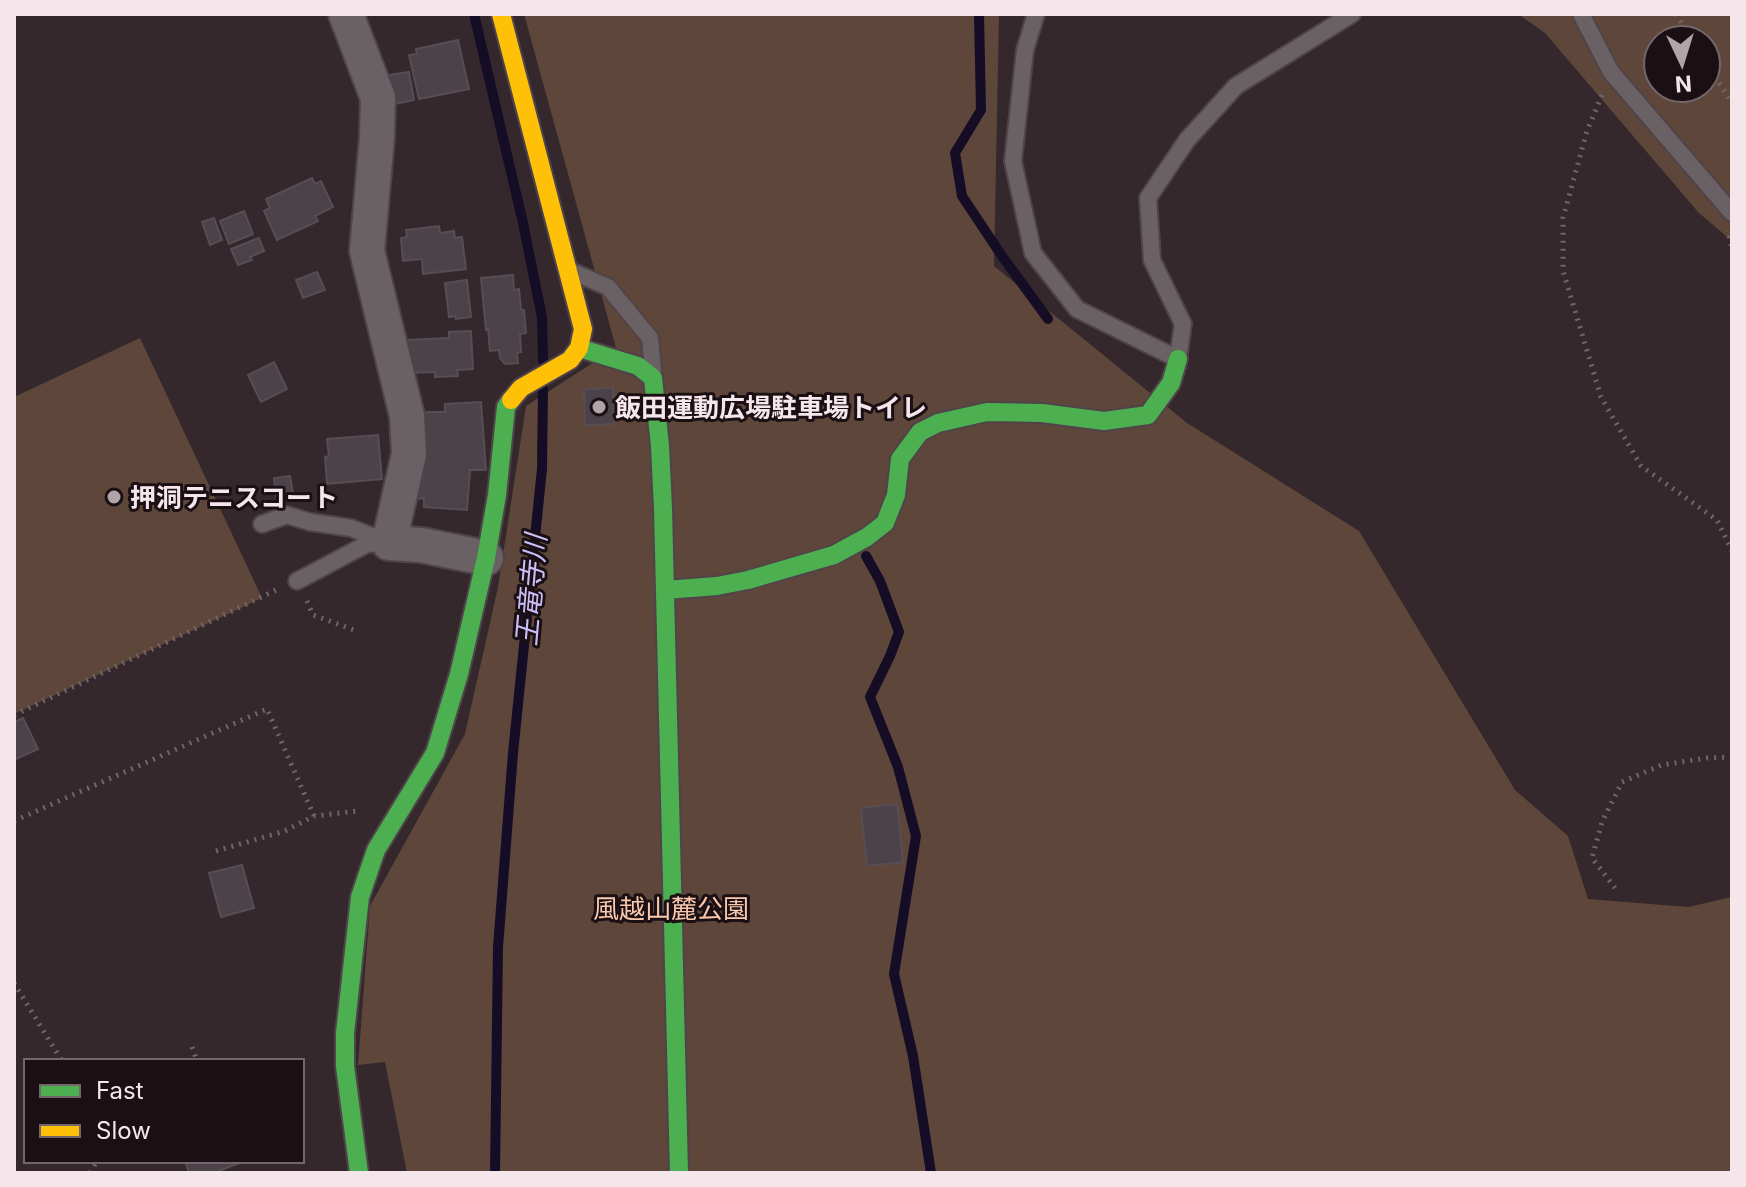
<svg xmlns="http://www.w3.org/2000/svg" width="1746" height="1187" font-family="Inter,'Noto Sans JP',sans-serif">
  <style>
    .green { fill: #5f463a; fill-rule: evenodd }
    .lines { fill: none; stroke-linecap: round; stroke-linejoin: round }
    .stream { stroke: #150d26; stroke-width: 10 }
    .building { fill: #4c424a; stroke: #564e54; stroke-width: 2 }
    .lane-casing { stroke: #4f4449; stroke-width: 20 }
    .street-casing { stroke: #4f4449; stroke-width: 38 }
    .fast-casing { stroke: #4f4449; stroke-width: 22 }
    .slow-casing { stroke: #4f4449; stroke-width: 22 }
    .path { stroke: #70666a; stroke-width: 5; stroke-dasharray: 2 6; stroke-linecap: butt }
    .lane { stroke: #6a6165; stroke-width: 16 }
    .street { stroke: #6a6165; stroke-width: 34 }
    .fast { stroke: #4caf50; stroke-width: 18 }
    .slow { stroke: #ffc107; stroke-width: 18 }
    .poi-dot { fill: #b1a4a8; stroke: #1a1014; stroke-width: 3 }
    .labels { text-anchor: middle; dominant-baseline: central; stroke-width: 6; stroke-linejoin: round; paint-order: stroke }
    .poi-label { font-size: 26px; font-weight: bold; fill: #f5e6eb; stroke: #1a1014; text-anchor: start }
    .park-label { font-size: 26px; fill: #f9c8ac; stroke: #1a1014 }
    .water-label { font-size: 28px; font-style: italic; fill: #cbbffb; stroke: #1a1014 }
  </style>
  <rect width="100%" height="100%" fill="#34282d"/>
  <g class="green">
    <path d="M 524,14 L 999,14 L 994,266 L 1187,423 L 1359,531 L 1515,790 L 1568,836 L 1588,899 L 1688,907 L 1732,897 L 1732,1173 L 407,1173 L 385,1062 L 358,1065 L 370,906 L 465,734 L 498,587 L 526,406 L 616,348 Z"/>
    <path d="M 1518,14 L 1732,14 L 1732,241 L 1699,213 L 1545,33 ZM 1658,40 L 1706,40 L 1706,88 L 1658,88 Z"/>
    <path d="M 140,338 L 262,598 L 14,714 L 14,397 Z"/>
  </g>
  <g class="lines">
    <g class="stream">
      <path d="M 474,14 L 523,223 L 542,317 L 543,361"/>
      <path d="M 979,14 L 981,110 L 955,153 L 962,196 L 1002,256 L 1048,319"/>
      <path d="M 866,556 L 880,581 L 899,632 L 890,656 L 870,697 L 898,767 L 916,836 L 894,974 L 913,1056 L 931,1173"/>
      <path d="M 495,1173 L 498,947 L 513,753 L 542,469 L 543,389"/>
    </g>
  </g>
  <g class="building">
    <path d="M 458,40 L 469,89 L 419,99 L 409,55 L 417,54 L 416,49 Z"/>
    <path d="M 409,72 L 414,100 L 395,104 L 389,75 Z"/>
    <path d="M 312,178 L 315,184 L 321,181 L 333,207 L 315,216 L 318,221 L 277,240 L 264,211 L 270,208 L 266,199 Z"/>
    <path d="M 244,211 L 253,234 L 229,244 L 220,221 Z"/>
    <path d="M 214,218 L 222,240 L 210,245 L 202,222 Z"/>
    <path d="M 439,226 L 440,233 L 454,231 L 455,238 L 462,237 L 466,269 L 423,274 L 422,259 L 403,261 L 401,238 L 407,237 L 406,230 Z"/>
    <path d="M 259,238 L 264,251 L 250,257 L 252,260 L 238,265 L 231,249 Z"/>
    <path d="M 317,272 L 325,290 L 303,298 L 296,280 Z"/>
    <path d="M 513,275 L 514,290 L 519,289 L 521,310 L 524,310 L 526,333 L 520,334 L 521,352 L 517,353 L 518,363 L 505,364 L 500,358 L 499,350 L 490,351 L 488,329 L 486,330 L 481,278 Z"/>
    <path d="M 467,280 L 471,317 L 456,319 L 455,316 L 449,317 L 445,283 Z"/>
    <path d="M 471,331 L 473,369 L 457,370 L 458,376 L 435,377 L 435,372 L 408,373 L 407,340 L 449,338 L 449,332 Z"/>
    <path d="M 274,362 L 287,389 L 261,402 L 248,375 Z"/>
    <path d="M 613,388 L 614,424 L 585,425 L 584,389 Z"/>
    <path d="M 481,402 L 486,470 L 470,470 L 467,510 L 424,507 L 424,498 L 415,499 L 421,412 L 445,412 L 445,404 Z"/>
    <path d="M 378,435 L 382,479 L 327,484 L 325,457 L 329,456 L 327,439 Z"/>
    <path d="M 290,476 L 293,494 L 276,496 L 274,478 Z"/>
    <path d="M 23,718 L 38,749 L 14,760 L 14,722 Z"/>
    <path d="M 897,804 L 903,862 L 867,866 L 861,808 Z"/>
    <path d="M 242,865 L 254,908 L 221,917 L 209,873 Z"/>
    <path d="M 185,1161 L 244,1161 L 214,1173 L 189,1173 Z"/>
  </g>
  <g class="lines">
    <g class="lane-casing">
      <g id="lane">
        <path d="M 1036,14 L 1025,50 L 1013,161 L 1033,253 L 1077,309 L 1178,359 L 1183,324 L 1152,260 L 1148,198 L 1187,140 L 1236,86 L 1352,14"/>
        <path d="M 1581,14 L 1611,72 L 1732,213"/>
        <path d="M 573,272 L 608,287 L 650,338 L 653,370"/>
        <path d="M 262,524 L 287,515 L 310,522 L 351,528 L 389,543"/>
        <path d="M 297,581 L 367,544 L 383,543"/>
      </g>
    </g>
    <g class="street-casing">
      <path id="street" d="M 346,14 L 378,98 L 377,137 L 367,251 L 407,416 L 409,454 L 389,543 L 421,545 L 486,558"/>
    </g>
    <g class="fast-casing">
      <g id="fast">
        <path d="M 579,348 L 638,366 L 653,378 L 660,446 L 663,509 L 679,1173"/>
        <path d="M 665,590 L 717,586 L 748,580 L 834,555 L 867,537 L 885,523 L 896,495 L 900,459 L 920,432 L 938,423 L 987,412 L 1042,413 L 1104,421 L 1148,415 L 1171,383 L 1178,359"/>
        <path d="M 359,1173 L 345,1066 L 345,1033 L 360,897 L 376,850 L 435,753 L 459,674 L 486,558 L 497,495 L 506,407 L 511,400"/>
      </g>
    </g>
    <g class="slow-casing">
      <path id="slow" d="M 501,14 L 583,329 L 579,348 L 570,360 L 521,388 L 511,400"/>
    </g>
    <g class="path">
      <path d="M 1676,14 L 1692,40"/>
      <path d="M 1706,63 L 1732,103"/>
      <path d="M 1602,95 L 1587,131 L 1563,218 L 1563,271 L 1601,397 L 1641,466 L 1717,520 L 1732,551"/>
      <path d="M 1729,236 L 1732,248"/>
      <path d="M 307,601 L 313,615 L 354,630"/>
      <path d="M 14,715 L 276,590"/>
      <path d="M 14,821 L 267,709 L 314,816"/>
      <path d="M 216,851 L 285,831 L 314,816 L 357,811"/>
      <path d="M 1615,888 L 1592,858 L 1602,822 L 1622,782 L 1662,765 L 1707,758 L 1732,757"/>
      <path d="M 14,983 L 62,1061"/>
      <path d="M 192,1047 L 197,1061"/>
      <path d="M 90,1173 L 97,1161"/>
    </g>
    <use href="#lane" class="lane"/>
    <use href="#street" class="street"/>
    <use href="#fast" class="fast"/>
    <use href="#slow" class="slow"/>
  </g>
  <g class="poi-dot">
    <circle cx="599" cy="407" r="8"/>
    <circle cx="114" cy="497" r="8"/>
  </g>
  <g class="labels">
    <g class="poi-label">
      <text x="615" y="407">飯田運動広場駐車場トイレ</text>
      <text x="130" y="497">押洞テニスコート</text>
    </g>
    <g class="park-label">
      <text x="671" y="908">風越山麓公園</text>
    </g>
    <g class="water-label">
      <text transform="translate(531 590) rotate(-85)">王竜寺川</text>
    </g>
  </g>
  <rect width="1746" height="1187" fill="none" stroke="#f5e6eb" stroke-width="32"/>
  <rect x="24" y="1059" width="280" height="104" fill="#1a1014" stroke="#72666a" stroke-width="2"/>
  <rect x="40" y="1085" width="40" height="12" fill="#4caf50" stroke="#72666a" stroke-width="2"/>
  <text x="96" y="1099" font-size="24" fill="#f5e6eb">Fast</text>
  <rect x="40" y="1125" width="40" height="12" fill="#ffc107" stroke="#72666a" stroke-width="2"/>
  <text x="96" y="1139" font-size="24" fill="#f5e6eb">Slow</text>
  <g transform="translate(1682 64) rotate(176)"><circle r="38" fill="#1a1014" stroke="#72666a" stroke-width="2"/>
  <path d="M0-6L14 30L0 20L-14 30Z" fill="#b1a4a8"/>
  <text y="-12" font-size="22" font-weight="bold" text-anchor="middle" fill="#f5e6eb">N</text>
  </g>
</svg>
